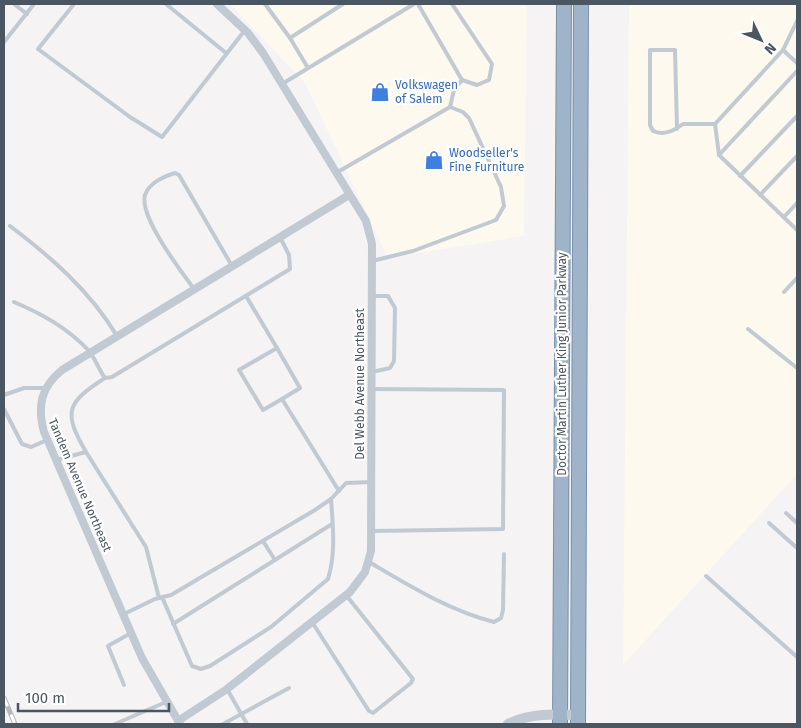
<svg xmlns="http://www.w3.org/2000/svg" width="801" height="728" font-family="'Fira Sans',sans-serif">
  <style>
    .commercial { fill: #fdf9ef }
    .lines { fill: none; stroke-linecap: round; stroke-linejoin: round }
    .trunk-casing { stroke: #7690ad; stroke-width: 16 }
    .service { stroke: #c1cad2; stroke-width: 4 }
    .minor { stroke: #c1cad2; stroke-width: 8 }
    .tertiary { stroke: #c1cad2; stroke-width: 10 }
    .trunk { stroke: #9fb4c9; stroke-width: 14 }
    .rail-casing { stroke: #b5b8bd; stroke-width: 5 }
    .rail { stroke: #fff; stroke-width: 3; stroke-dasharray: 9; stroke-linecap: butt }
    .labels { text-anchor: middle; dominant-baseline: central; stroke-width: 4.5; stroke-linejoin: round; paint-order: stroke }
    .shop-label { font-size: 12px; fill: #366cbe; stroke: #fff; text-anchor: start }
    .street-label { font-size: 12px; fill: #4a5661; stroke: #fff }
  </style>
  <rect width="100%" height="100%" fill="#f5f3f3"/>
  <g class="commercial">
    <path d="M 230,4 L 527,4 L 524,236 L 388,258 L 305,83 Z"/>
    <path d="M 629,4 L 797,4 L 797,474 L 623,665 Z"/>
  </g>
  <g class="lines">
    <g class="trunk-casing">
      <g id="trunk">
        <path d="M 560,724 L 564,4"/>
        <path d="M 578,724 L 581,4"/>
      </g>
    </g>
    <g class="service">
      <path d="M 14,4 L 27,14"/>
      <path d="M 74,4 L 38,49 L 130,117 L 162,137 L 245,30"/>
      <path d="M 166,4 L 226,53"/>
      <path d="M 265,4 L 290,38"/>
      <path d="M 418,4 L 462,80 L 454,90 L 450,107"/>
      <path d="M 452,4 L 492,64 L 489,80 L 477,85 L 462,80"/>
      <path d="M 4,42 L 34,4"/>
      <path d="M 783,50 L 797,21"/>
      <path d="M 797,63 L 783,50 L 715,124 L 719,155 L 797,230"/>
      <path d="M 308,68 L 290,38 L 343,4"/>
      <path d="M 282,84 L 414,4"/>
      <path d="M 677,129 L 675,50 L 650,50 L 650,125 L 653,131 C 664,136 674,131 683,124 L 715,124"/>
      <path d="M 719,155 L 797,71"/>
      <path d="M 336,173 L 450,107 L 463,112 L 469,118 L 501,187 L 504,206 L 496,220 L 413,251 L 372,261"/>
      <path d="M 740,176 L 797,116"/>
      <path d="M 760,195 L 797,156"/>
      <path d="M 784,217 L 797,203"/>
      <path d="M 10,226 C 51,257 90,291 117,336"/>
      <path d="M 194,289 C 181,271 139,217 145,195 C 149,183 164,176 175,173 L 179,175 L 232,266"/>
      <path d="M 784,292 L 797,278"/>
      <path d="M 246,296 L 277,348"/>
      <path d="M 14,302 C 42,314 68,328 89,351 C 95,358 99,370 105,378 L 112,377 L 290,269 L 289,255 L 280,237"/>
      <path d="M 748,329 L 797,368"/>
      <path d="M 372,372 L 390,368 L 394,361 L 395,308 L 388,296 L 372,296"/>
      <path d="M 372,389 L 504,390 L 503,529 L 372,531"/>
      <path d="M 4,395 L 24,388 L 46,388"/>
      <path d="M 282,399 L 263,410 L 239,370 L 277,348 L 300,388 L 282,399 L 339,491"/>
      <path d="M 4,409 L 22,444 L 31,447 L 47,440"/>
      <path d="M 86,452 L 146,547 L 159,598"/>
      <path d="M 56,460 L 86,452 C 63,412 66,403 105,378"/>
      <path d="M 786,513 L 797,523"/>
      <path d="M 769,523 L 797,548"/>
      <path d="M 263,541 L 275,560"/>
      <path d="M 369,562 C 410,586 448,610 494,622 L 501,618 L 503,610 L 504,554"/>
      <path d="M 706,576 L 797,657"/>
      <path d="M 162,597 L 192,666 L 201,669 L 210,666 L 271,627 L 328,579 C 336,553 333,526 331,499"/>
      <path d="M 124,614 L 155,599 L 171,595 L 315,510 L 331,499 L 346,483 L 372,482"/>
      <path d="M 312,622 L 369,711 L 373,713 L 411,683 L 413,679 L 346,595"/>
      <path d="M 173,624 L 332,524"/>
      <path d="M 124,685 L 108,646 L 131,633"/>
      <path d="M 227,689 L 247,724"/>
      <path d="M 115,724 L 166,702"/>
      <path d="M 223,724 L 289,688"/>
    </g>
    <g class="minor">
      <path d="M 178,721 L 227,689 L 350,592 L 365,572 L 371,551 L 372,244 L 366,221 L 263,53 L 248,33 L 217,4"/>
      <path d="M 180,724 L 142,658 L 44,432 C 37,406 41,387 62,370 L 349,195"/>
    </g>
    <path class="tertiary" d="M 508,724 C 529,713 555,714 578,715"/>
    <use href="#trunk" class="trunk"/>
    <g class="rail-casing">
      <path id="rail" d="M 4,698 L 15,724"/>
    </g>
    <use href="#rail" class="rail"/>
  </g>
  <defs>
    <g id="shop-bare" transform="scale(1.5)"><path d="M-5-2.5h2.3a2.7 3.5 0 0 1 5.4 0H5L5.5 6h-11ZM-1.5-2.5h3a1.5 2.3 0 0 0-3 0Z" fill="#3f7fe0" stroke="#fff" stroke-width="2.5" paint-order="stroke"/></g>
  </defs>
  <g fill-rule="evenodd">
    <use href="#shop-bare" x="380" y="92"/>
    <use href="#shop-bare" x="434" y="160"/>
  </g>
  <g class="labels">
    <g class="shop-label">
      <text x="395" y="85">Volkswagen<tspan x="395" dy="14">of Salem</tspan></text>
      <text x="449" y="153">Woodseller's<tspan x="449" dy="14">Fine Furniture</tspan></text>
    </g>
    <g class="street-label">
      <text transform="translate(562 364) rotate(-90)">Doctor Martin Luther King Junior Parkway</text>
      <text transform="translate(360 384) rotate(-90)">Del Webb Avenue Northeast</text>
      <text transform="translate(80 485) rotate(67)">Tandem Avenue Northeast</text>
    </g>
  </g>
  <rect width="801" height="728" fill="none" stroke="#4a5661" stroke-width="10"/>
  <g transform="translate(761 40) rotate(133)" stroke="#ffffff" stroke-width="4" paint-order="stroke">
  <path d="M0-4L9 19L0 12L-9 19Z" fill="#4a5661"/>
  <text y="-8" font-size="14" font-weight="bold" text-anchor="middle" fill="#4a5661">N</text>
  </g>
  <path d="M18 703v8h151v-8" fill="none" stroke="#4a5661" stroke-width="2.5"/>
  <text x="25" y="703" font-size="15" fill="#4a5661" stroke="#ffffff" stroke-width="4" paint-order="stroke">100 m</text>
</svg>
